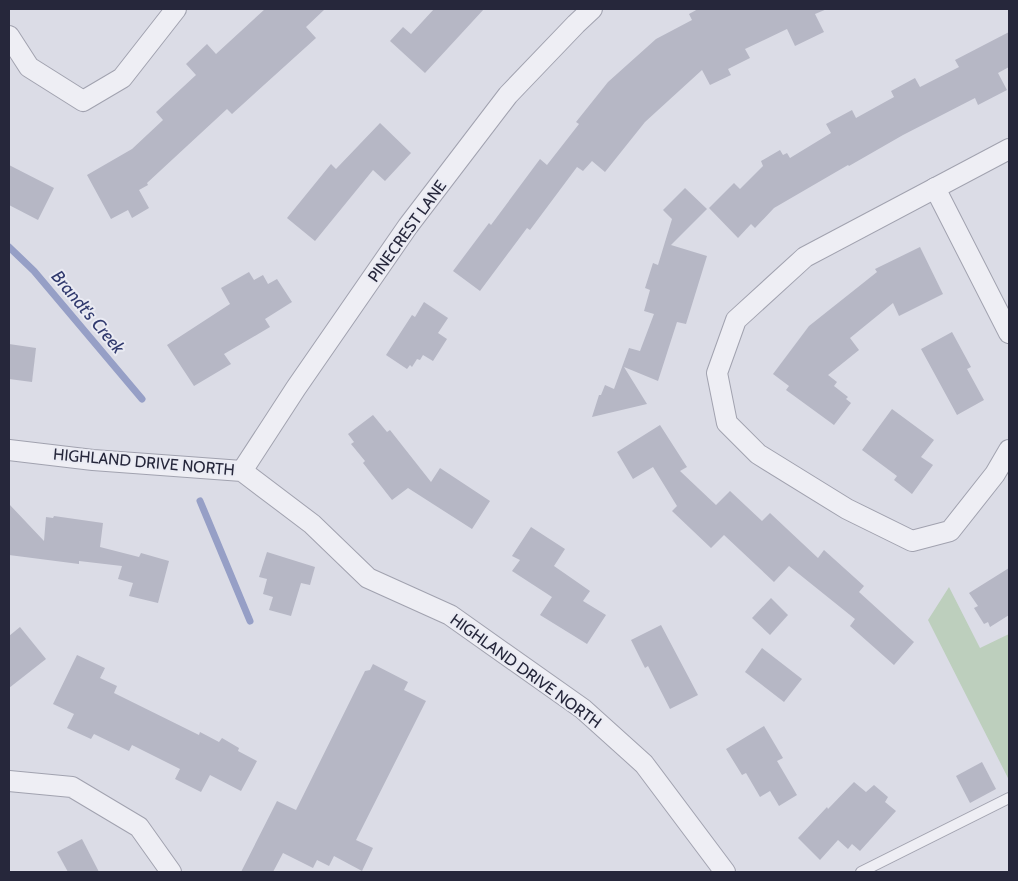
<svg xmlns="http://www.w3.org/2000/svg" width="1018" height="881" font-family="Cabin,sans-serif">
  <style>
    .green { fill: #bdcfbd }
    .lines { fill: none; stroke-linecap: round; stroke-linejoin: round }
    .stream { stroke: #969fc6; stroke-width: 7 }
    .building { fill: #b6b7c5 }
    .lane-casing { stroke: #a1a2af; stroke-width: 12 }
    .street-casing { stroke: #a1a2af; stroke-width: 22 }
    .lane { stroke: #eeeef4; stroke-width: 10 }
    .street { stroke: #eeeef4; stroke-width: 20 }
    .labels { text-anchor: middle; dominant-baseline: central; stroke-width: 4; stroke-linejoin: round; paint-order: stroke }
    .street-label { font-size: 16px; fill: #26273b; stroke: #eaebf3 }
    .water-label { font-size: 18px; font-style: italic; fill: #313a6e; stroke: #eaebf3 }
  </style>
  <rect width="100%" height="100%" fill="#dbdce6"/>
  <path class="green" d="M 949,587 L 980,648 L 1009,634 L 1009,780 L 928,620 Z"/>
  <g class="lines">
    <g class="stream">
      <path d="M 9,247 L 34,271 L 142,399"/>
      <path d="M 200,501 L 250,621"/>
    </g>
  </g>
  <g class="building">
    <path d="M 265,9 L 325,9 L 306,27 L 316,38 L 232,114 L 227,109 L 147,183 L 148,185 L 139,190 L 149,208 L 132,218 L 128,210 L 111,219 L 87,175 L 132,149 L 163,120 L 156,112 L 196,75 L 186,64 L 207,44 L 216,54 Z"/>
    <path d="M 434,9 L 484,9 L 425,73 L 390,41 L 403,27 L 411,34 Z"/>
    <path d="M 698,9 L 827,9 L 815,14 L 824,32 L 795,46 L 787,29 L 745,49 L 750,58 L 728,69 L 731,75 L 710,85 L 702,70 L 645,122 L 605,172 L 592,161 L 583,171 L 577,167 L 530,230 L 527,228 L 480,291 L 453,271 L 489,223 L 491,225 L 540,159 L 547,165 L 579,124 L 576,122 L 608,82 L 656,39 L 692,20 L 689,14 Z"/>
    <path d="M 1009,32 L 1009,67 L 998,73 L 1007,90 L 978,105 L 975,98 L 903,135 L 849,166 L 848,165 L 774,208 L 755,228 L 751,224 L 738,238 L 709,208 L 734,183 L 740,189 L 763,166 L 761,161 L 780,150 L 783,155 L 787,153 L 790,158 L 831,133 L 826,124 L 852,110 L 856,118 L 894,97 L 891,91 L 915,78 L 920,87 L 959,67 L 955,60 Z"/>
    <path d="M 380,123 L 411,153 L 385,181 L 373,170 L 315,241 L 287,218 L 331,164 L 336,169 Z"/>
    <path d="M 9,165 L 54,188 L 38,220 L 9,205 Z"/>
    <path d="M 685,188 L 707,209 L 671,245 L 707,256 L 686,324 L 677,322 L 658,381 L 624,367 L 647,404 L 592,417 L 599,395 L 601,395 L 605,385 L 614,389 L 629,348 L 640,351 L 654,314 L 644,311 L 650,290 L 645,288 L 653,263 L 658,265 L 672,219 L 663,210 Z"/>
    <path d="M 920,247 L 943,294 L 899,316 L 893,303 L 850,338 L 859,350 L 828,375 L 837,382 L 834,386 L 848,397 L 846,399 L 851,403 L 834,425 L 786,390 L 789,386 L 773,374 L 809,326 L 877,272 L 875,269 Z"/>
    <path d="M 249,272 L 254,280 L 263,275 L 268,284 L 277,279 L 292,302 L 265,319 L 270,327 L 224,354 L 231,364 L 194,386 L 167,345 L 230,304 L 221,288 Z"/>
    <path d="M 424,302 L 448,318 L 438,333 L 447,339 L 433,361 L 423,355 L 420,360 L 417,359 L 412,367 L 410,365 L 407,369 L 386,355 L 412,315 L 415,317 Z"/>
    <path d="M 952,332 L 971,367 L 967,369 L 984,400 L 957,415 L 921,349 Z"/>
    <path d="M 9,344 L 36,348 L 32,382 L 9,379 Z"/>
    <path d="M 892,409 L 934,440 L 921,457 L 933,465 L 912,494 L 894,480 L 897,476 L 862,450 Z"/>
    <path d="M 373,415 L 387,432 L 390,430 L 431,482 L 440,468 L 490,501 L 472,529 L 408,488 L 392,500 L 363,463 L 365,461 L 351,444 L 354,442 L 348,434 Z"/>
    <path d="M 660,425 L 687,467 L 680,471 L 716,505 L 730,491 L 762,521 L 770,513 L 818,558 L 824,550 L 864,586 L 859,592 L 914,642 L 894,665 L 850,626 L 855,619 L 789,566 L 774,582 L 724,535 L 711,548 L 672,511 L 677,506 L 653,467 L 633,479 L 617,452 Z"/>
    <path d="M 9,504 L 44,541 L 46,517 L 53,518 L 54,516 L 103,523 L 100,547 L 139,557 L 141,553 L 169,561 L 158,603 L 129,596 L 133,583 L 118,579 L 122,566 L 79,561 L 79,564 L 9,555 Z"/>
    <path d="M 531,527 L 565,549 L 554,566 L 590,591 L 583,601 L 606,615 L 587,644 L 540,615 L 552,597 L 512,571 L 520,560 L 512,556 Z"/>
    <path d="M 267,552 L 315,567 L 310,585 L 301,583 L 291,616 L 269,610 L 273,597 L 263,594 L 267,579 L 259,577 Z"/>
    <path d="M 1009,568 L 1009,615 L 990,627 L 988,622 L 984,624 L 974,608 L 978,606 L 969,593 Z"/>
    <path d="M 771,598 L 788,615 L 770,635 L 752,618 Z"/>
    <path d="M 661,625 L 698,695 L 670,709 L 648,666 L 645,668 L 631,640 Z"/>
    <path d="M 20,627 L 46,659 L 9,688 L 9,636 Z"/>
    <path d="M 762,648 L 802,679 L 784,702 L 745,672 Z"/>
    <path d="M 77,655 L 105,668 L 100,678 L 117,686 L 114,693 L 199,735 L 200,732 L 219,742 L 222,738 L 239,748 L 238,751 L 257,761 L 241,791 L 210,775 L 201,792 L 175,779 L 180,769 L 132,745 L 129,751 L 94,734 L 91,739 L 67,728 L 74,714 L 53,704 Z"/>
    <path d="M 373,664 L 408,682 L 404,690 L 426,701 L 356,840 L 373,848 L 362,871 L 334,856 L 329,866 L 317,860 L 313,868 L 283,853 L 273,872 L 241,872 L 277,801 L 296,810 L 365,671 L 370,670 Z"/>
    <path d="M 764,726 L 783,758 L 777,761 L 797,795 L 779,806 L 770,791 L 760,797 L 746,773 L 742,775 L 726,749 Z"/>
    <path d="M 982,762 L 996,789 L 970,803 L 956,776 Z"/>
    <path d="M 854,782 L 866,792 L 874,785 L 888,797 L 885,802 L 896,811 L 860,851 L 852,844 L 848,849 L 838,840 L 820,860 L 798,838 L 827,807 L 828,809 Z"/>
    <path d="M 82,839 L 99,872 L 68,872 L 57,852 Z"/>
  </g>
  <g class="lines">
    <g class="lane-casing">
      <path id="lane" d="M 861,872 L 1009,798"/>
    </g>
    <g class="street-casing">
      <g id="street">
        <path d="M 9,36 L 29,67 L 83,101 L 122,78 L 176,9"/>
        <path d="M 1009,149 L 805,257 L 736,320 L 717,373 L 727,423 L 758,454 L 847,509 L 912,541 L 950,531 L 995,474 L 1009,450"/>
        <path d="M 935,188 L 1009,333"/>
        <path d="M 9,450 L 93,460 L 242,471 L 312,524 L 368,578 L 450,615 L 583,709 L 644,764 L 725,872"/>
        <path d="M 242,471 L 296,388 L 408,226 L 508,95 L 576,24 L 592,9"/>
        <path d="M 9,781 L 72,787 L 139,827 L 171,872"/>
      </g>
    </g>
    <use href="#lane" class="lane"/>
    <use href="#street" class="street"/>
  </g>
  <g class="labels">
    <g class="street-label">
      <text transform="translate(407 231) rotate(-54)">PINECREST LANE</text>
      <text transform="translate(144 462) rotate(5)">HIGHLAND DRIVE NORTH</text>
      <text transform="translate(526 671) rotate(36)">HIGHLAND DRIVE NORTH</text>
    </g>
    <g class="water-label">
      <text transform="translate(88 312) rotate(50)">Brandt's Creek</text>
    </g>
  </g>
  <rect width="1018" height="881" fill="none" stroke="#26273b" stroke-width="20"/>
</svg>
